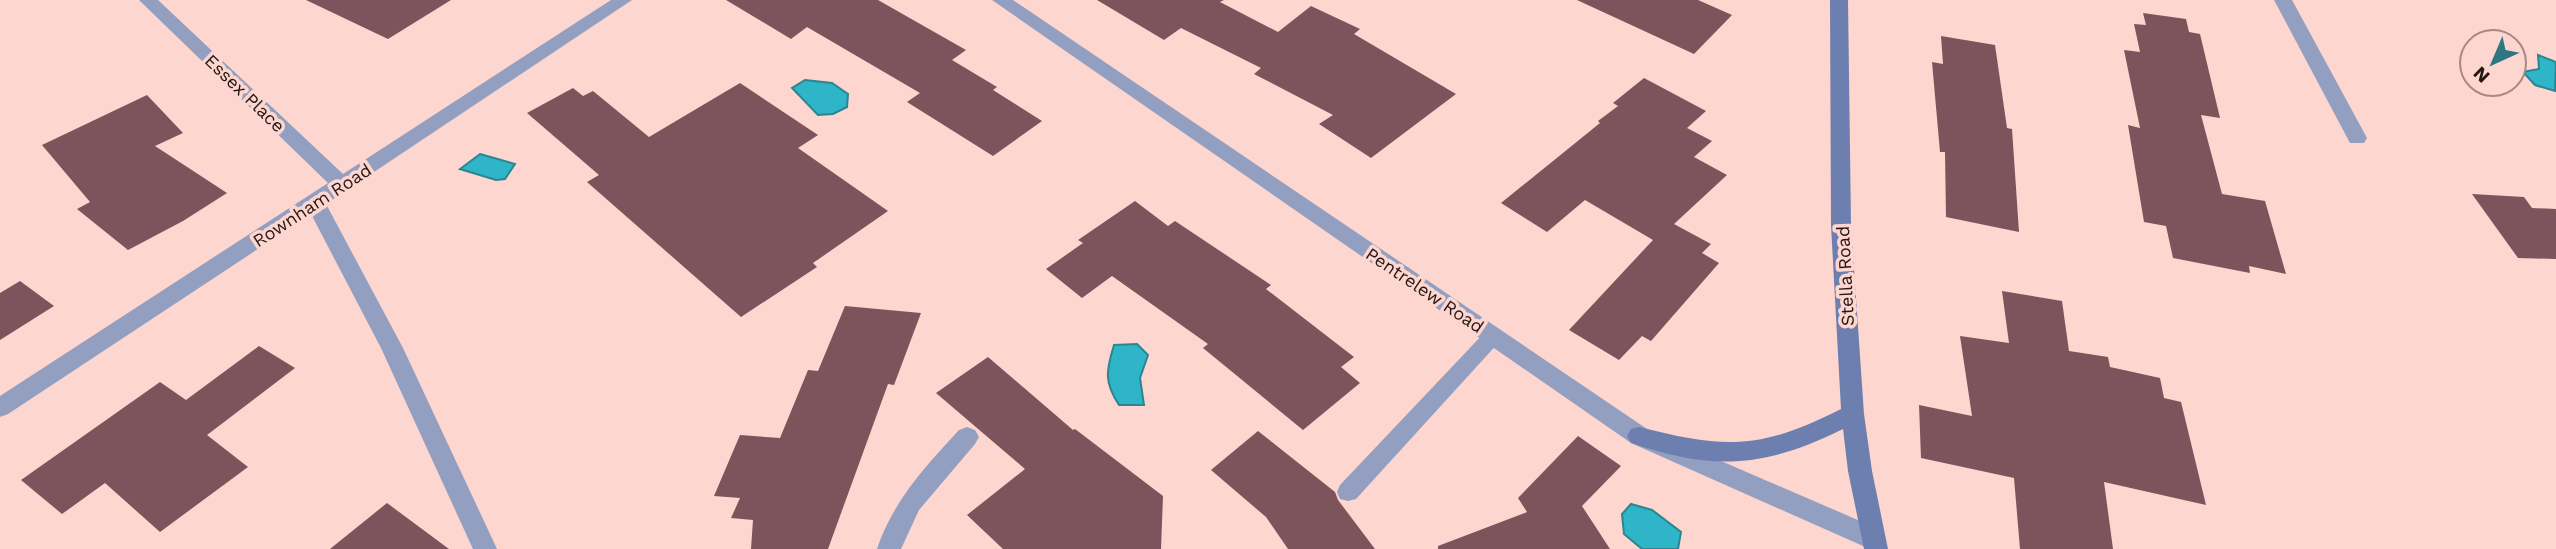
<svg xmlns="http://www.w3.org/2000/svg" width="2556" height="549" font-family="'Work Sans',sans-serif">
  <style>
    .water { fill: #2eb5c7; stroke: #2c8591; stroke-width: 2 }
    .building { fill: #7d545b }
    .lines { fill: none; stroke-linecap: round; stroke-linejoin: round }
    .lane { fill: #929fc0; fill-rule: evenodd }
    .street { fill: #929fc0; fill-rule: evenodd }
    .secondary { fill: #6d7faf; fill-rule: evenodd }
    .labels { text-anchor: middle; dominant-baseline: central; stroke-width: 7; stroke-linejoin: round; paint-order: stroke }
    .street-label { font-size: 18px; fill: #271614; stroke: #fcd6cf }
  </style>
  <rect width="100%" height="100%" fill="#fcd6cf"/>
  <g class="water">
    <path d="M 2538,55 L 2556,62 L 2555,91 L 2535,85 L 2523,72 L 2539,69 Z"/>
    <path d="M 805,80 L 832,83 L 848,94 L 847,107 L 833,114 L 818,115 L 792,88 Z"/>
    <path d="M 480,154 L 515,164 L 505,179 L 496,180 L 460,169 Z"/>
    <path d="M 1137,344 L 1148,355 L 1140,378 L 1144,405 L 1119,405 C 1104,382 1106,371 1114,345 Z"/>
    <path d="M 1631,504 L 1652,510 L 1681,532 L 1678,549 L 1642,549 L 1624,534 L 1622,514 Z"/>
  </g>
  <g class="building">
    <path d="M 306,0 L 451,0 L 388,39 Z"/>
    <path d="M 726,0 L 878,0 L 966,50 L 952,60 L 997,87 L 993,90 L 1042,121 L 993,156 L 907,102 L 920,93 L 807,27 L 791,39 Z"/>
    <path d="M 1097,0 L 1224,0 L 1220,2 L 1278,32 L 1311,6 L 1360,29 L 1354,34 L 1456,94 L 1371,158 L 1319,124 L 1333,115 L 1254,74 L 1261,68 L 1181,28 L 1164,40 Z"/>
    <path d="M 1577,0 L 1698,0 L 1732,15 L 1694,54 Z"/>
    <path d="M 2143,13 L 2186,19 L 2189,32 L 2200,34 L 2220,118 L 2201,115 L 2222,194 L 2265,201 L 2286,274 L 2249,266 L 2250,273 L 2173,258 L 2166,226 L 2144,222 L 2128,125 L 2140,128 L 2124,50 L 2140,52 L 2134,24 L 2146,25 Z"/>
    <path d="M 1941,36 L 1995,45 L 2007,128 L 2012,129 L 2019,232 L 1946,217 L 1945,152 L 1940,152 L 1932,62 L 1943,64 Z"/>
    <path d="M 1644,78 L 1706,111 L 1687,128 L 1712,141 L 1694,157 L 1727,175 L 1674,224 L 1711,244 L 1702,253 L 1719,263 L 1651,341 L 1642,336 L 1619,360 L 1569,330 L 1653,240 L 1585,200 L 1547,232 L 1501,203 L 1600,123 L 1598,121 L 1618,106 L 1613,103 Z"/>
    <path d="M 740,83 L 818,135 L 798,148 L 888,211 L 813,263 L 817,267 L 741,317 L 587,182 L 599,175 L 527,113 L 573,88 L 583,96 L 593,91 L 649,137 Z"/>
    <path d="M 147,95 L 183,133 L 155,146 L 227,193 L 183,221 L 128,250 L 77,209 L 90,202 L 42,145 Z"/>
    <path d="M 2472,194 L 2524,197 L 2532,208 L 2556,209 L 2556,259 L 2518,258 Z"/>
    <path d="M 1135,201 L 1168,226 L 1175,221 L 1271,285 L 1266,289 L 1354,357 L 1341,367 L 1360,383 L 1303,430 L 1203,348 L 1208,344 L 1112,276 L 1082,298 L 1046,269 L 1083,243 L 1078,240 Z"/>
    <path d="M 20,281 L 54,306 L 0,340 L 0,293 Z"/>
    <path d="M 2002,291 L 2062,301 L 2069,351 L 2108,357 L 2110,367 L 2160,378 L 2164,398 L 2181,402 L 2206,505 L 2104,482 L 2113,549 L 2020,549 L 2014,478 L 1921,458 L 1919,405 L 1972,416 L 1960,336 L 2009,343 Z"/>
    <path d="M 845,306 L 921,313 L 894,385 L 888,384 L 828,549 L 751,549 L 753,520 L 731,518 L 740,498 L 714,496 L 740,435 L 780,438 L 808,370 L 818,371 Z"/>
    <path d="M 259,346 L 295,368 L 207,435 L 248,467 L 160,532 L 105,483 L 62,514 L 21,480 L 160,382 L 186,400 Z"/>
    <path d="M 988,357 L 1073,430 L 1075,429 L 1163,496 L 1161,549 L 1003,549 L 967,515 L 1025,469 L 936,393 Z"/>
    <path d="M 1258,431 L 1335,492 L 1338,500 L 1375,549 L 1288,549 L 1266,517 L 1211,470 Z"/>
    <path d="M 1578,436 L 1621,466 L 1582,506 L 1610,549 L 1438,549 L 1438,546 L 1527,512 L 1518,498 Z"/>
    <path d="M 387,503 L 449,549 L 330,549 Z"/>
  </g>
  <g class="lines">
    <path class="lane" d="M 1493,328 L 1500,331 L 1503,336 L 1500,341 L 1356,499 L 1348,501 L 1340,499 L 1337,492 L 1340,485 L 1486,331 Z"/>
    <g class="street">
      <path d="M 139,0 L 158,0 L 343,174 L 611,0 L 632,0 L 326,204 L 403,348 L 497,549 L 473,549 L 381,348 L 311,214 L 8,414 L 0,417 L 0,396 L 328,183 Z"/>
      <path d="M 992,0 L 1013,0 L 1647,429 L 1881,530 L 1884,538 L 1881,546 L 1872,549 L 1863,546 L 1631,443 Z"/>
      <path d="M 2274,0 L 2292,0 L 2367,138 L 2364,143 L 2350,143 Z"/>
      <path d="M 967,427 L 975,430 L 979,437 L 975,444 L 919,510 L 901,549 L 877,549 C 893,501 925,467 959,430 Z"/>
    </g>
    <path class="secondary" d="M 1830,0 L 1848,0 L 1851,225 L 1864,414 L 1872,471 L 1888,549 L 1864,549 L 1848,471 L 1843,429 C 1764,468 1714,471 1631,443 L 1627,436 L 1631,429 L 1639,427 C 1726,449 1760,450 1841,409 L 1831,225 Z"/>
  </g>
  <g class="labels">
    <g class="street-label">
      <text transform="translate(245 93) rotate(44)">Essex Place</text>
      <text transform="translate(312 205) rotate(-33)">Rownham Road</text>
      <text transform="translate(1845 276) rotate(-93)">Stella Road</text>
      <text transform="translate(1425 290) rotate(34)">Pentrelew Road</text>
    </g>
  </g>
  <g transform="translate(2493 63) rotate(224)"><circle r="33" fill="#fcd6cf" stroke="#a78984" stroke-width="2"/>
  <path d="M0-5L12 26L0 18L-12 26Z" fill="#2e7681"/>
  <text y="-10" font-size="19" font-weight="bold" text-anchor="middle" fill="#271614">N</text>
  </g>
</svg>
